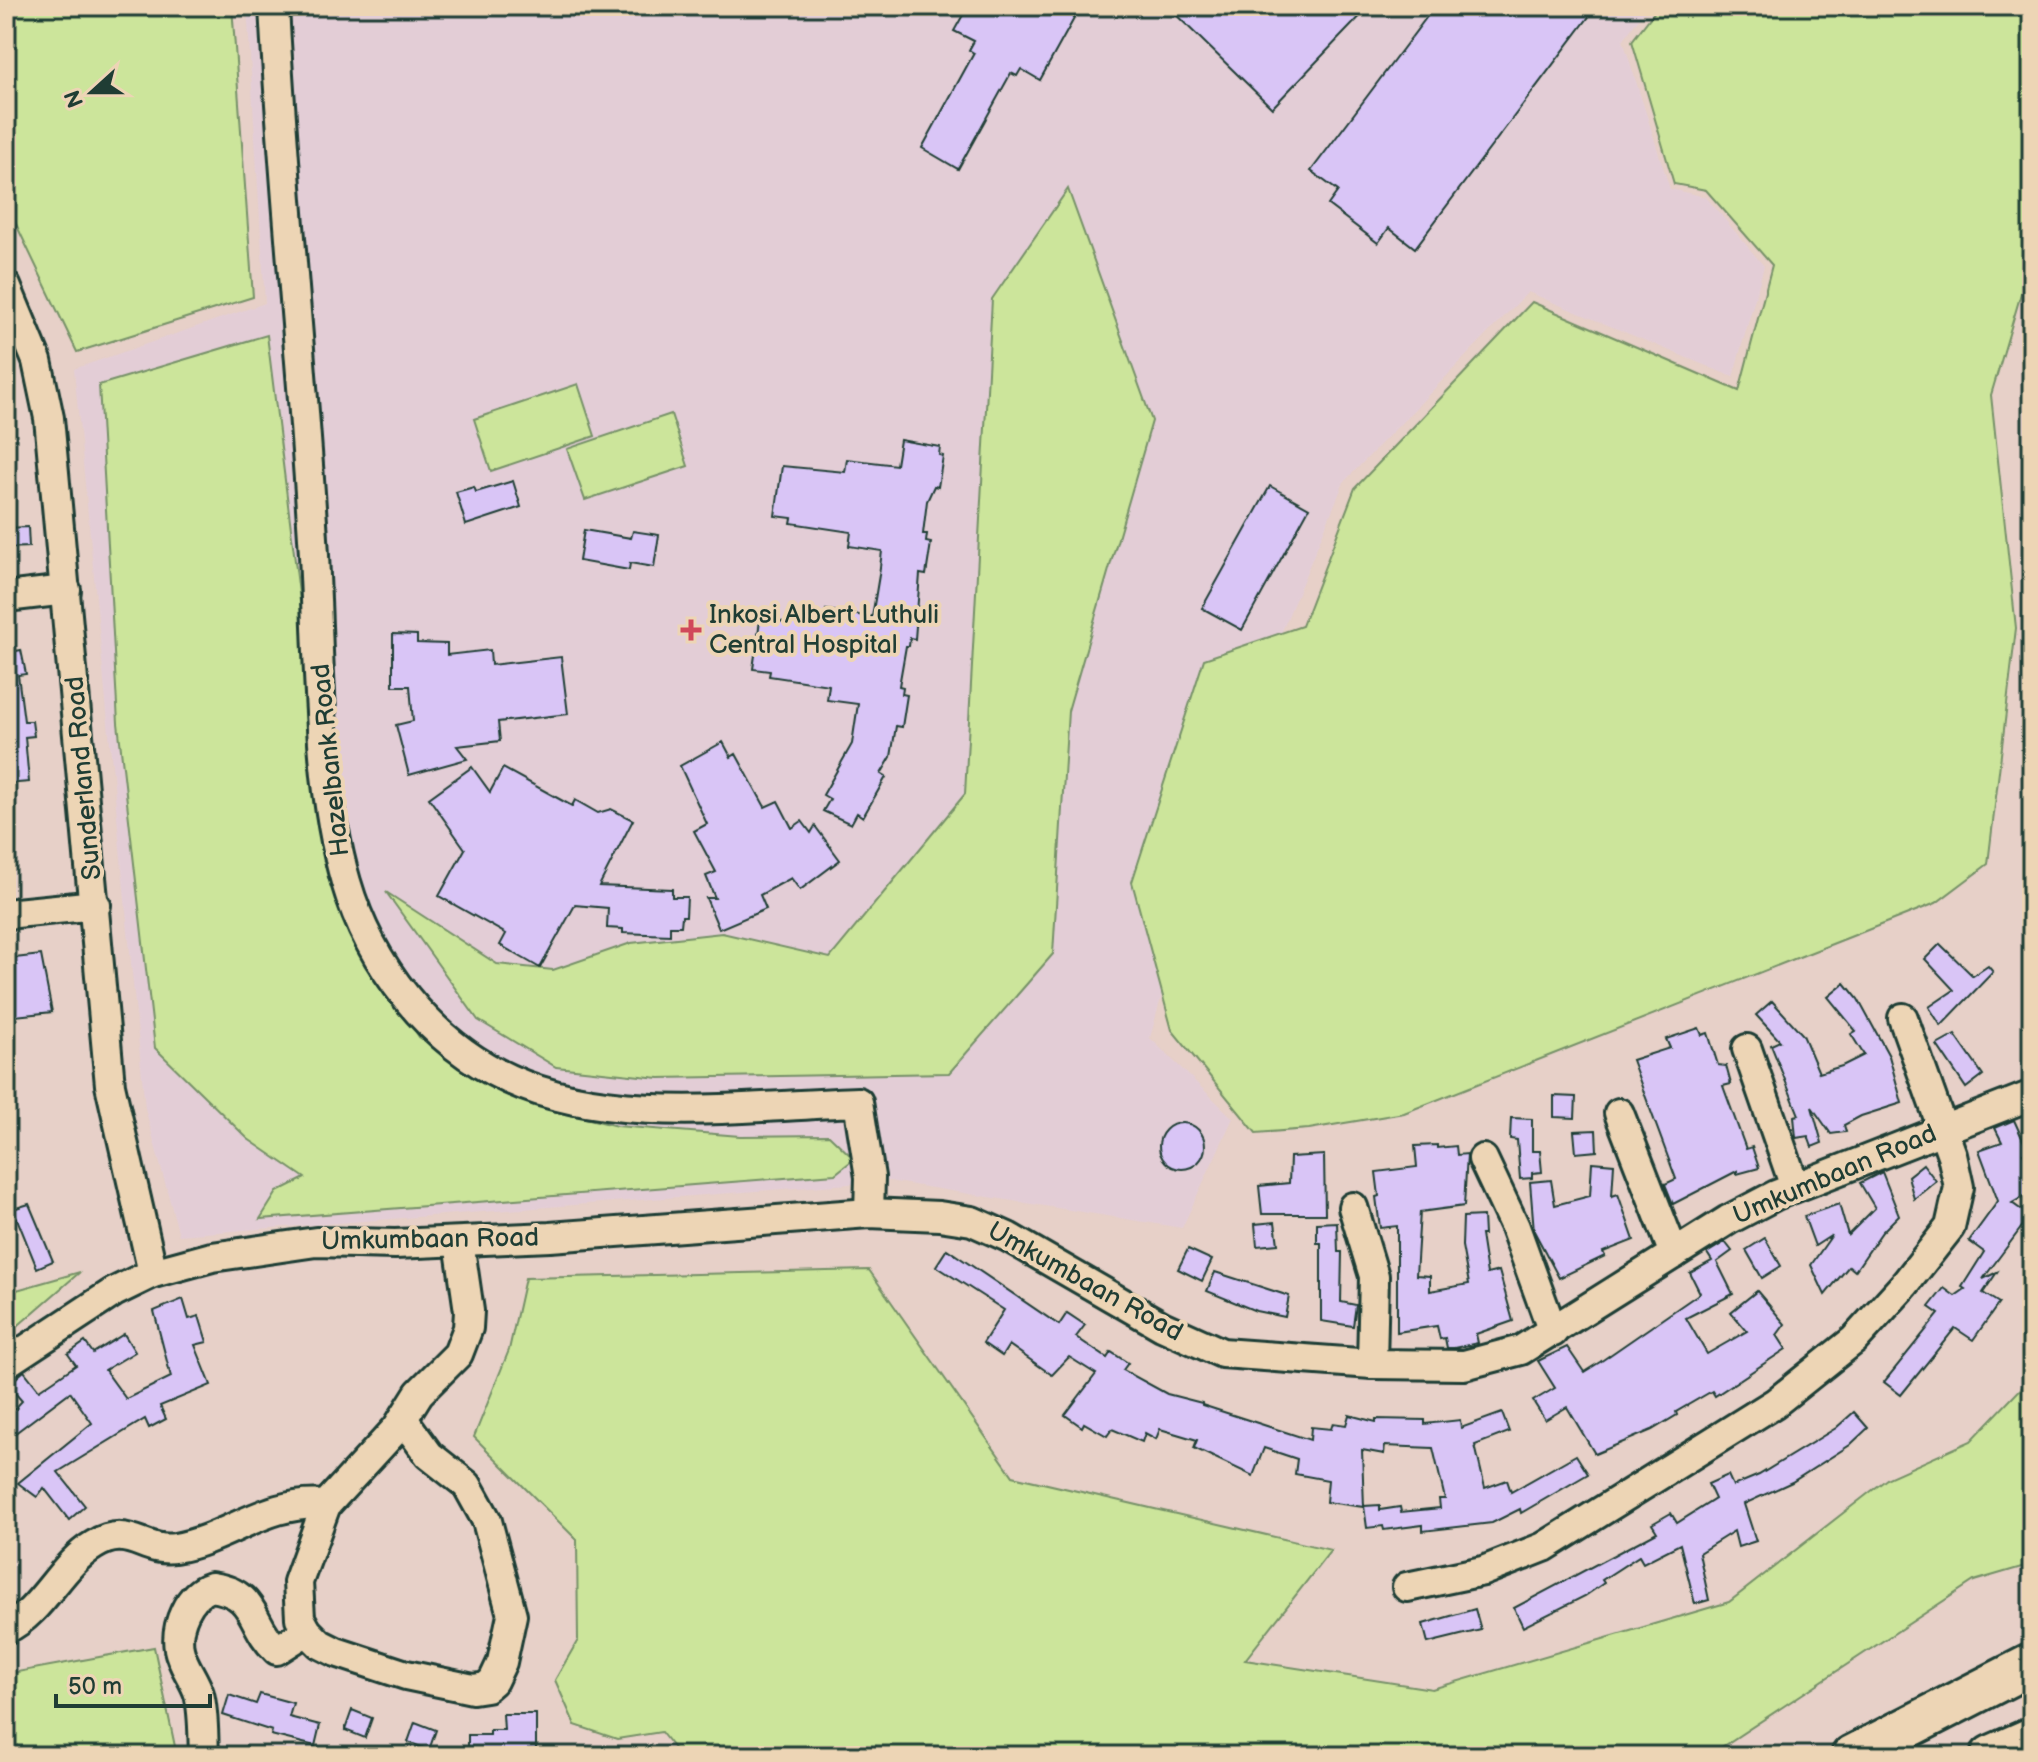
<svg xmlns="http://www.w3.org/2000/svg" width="2038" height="1762" font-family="'Balsamiq Sans',sans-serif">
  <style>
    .built { fill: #e3cdd6 }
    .green { fill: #cce59b; stroke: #769168; stroke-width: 2 }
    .building { fill: #d9c5f6; stroke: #1f3d34; stroke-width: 2 }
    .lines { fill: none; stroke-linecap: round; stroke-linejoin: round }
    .minor-casing { stroke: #1f3d34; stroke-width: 34 }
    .highway-casing { stroke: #1f3d34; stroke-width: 46 }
    .minor { stroke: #edd5b5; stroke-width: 28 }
    .highway { stroke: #edd5b5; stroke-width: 40 }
    .poi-dot { fill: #d1495b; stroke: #edd5b5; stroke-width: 3 }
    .labels { text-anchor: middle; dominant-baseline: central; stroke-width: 8; stroke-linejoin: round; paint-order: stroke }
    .poi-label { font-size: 26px; fill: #1f3d34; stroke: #edd5b5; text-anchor: start }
    .street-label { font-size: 26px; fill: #1f3d34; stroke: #edd5b5 }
  </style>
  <rect width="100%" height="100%" fill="#e7d0c8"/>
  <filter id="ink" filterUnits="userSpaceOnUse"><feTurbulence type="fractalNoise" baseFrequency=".0125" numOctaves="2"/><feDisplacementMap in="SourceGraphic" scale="16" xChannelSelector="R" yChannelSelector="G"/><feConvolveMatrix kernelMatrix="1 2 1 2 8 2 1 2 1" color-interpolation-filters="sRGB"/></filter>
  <g filter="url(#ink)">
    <path class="built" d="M 247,6 L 1648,6 L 1623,40 L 1670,189 L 1706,197 L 1764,266 L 1733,377 L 1528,292 L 1344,482 L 1221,778 L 1150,1038 L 1233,1118 L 1182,1228 L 889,1181 L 179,1235 L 145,1108 L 74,369 L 265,303 Z"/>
    <g class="green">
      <path d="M 6,6 L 232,6 L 253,297 L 77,352 L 14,220 L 6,214 Z"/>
      <path d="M 1659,6 L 2032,6 L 2032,256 L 1991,395 L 2016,628 L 1988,864 L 1936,903 L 1404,1113 L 1309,1129 L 1256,1133 L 1172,1030 L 1132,882 L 1204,659 L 1302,626 L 1355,488 L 1532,302 L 1739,391 L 1772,265 L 1706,190 L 1674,184 L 1632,41 Z"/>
      <path d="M 1068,189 L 1152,421 L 1068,711 L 1053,954 L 949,1073 L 659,1078 L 556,1067 L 478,1020 L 386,892 L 497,964 L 553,970 L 631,943 L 722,933 L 830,958 L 965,794 L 992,299 Z"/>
      <path d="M 267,335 L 337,900 L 419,1037 L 480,1077 L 538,1106 L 617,1126 L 740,1136 L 829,1135 L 854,1159 L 835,1174 L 260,1219 L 277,1192 L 305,1178 L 248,1139 L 155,1048 L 118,723 L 99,385 Z"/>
      <path d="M 578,384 L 595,436 L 491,471 L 474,419 Z"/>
      <path d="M 671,414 L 688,466 L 585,500 L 567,449 Z"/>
      <path d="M 869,1270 L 1013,1476 L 1331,1550 L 1245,1660 L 1432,1689 L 1729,1602 L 1888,1478 L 1971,1441 L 2032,1377 L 2032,1564 L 1974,1581 L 1708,1756 L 680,1756 L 661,1732 L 617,1739 L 575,1725 L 555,1680 L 578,1640 L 577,1540 L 474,1437 L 509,1350 L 525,1278 Z"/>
      <path d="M 80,1272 L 6,1336 L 6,1293 Z"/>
      <path d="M 154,1647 L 177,1756 L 6,1756 L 6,1674 Z"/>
    </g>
    <g class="building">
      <path d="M 968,6 L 1081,6 L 1040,80 L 1021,69 L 1017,76 L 1011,73 L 958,169 L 922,148 L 974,53 L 969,50 L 974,41 L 954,31 Z"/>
      <path d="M 1167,6 L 1370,6 L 1272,108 Z"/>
      <path d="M 1435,6 L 1597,6 L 1415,248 L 1389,228 L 1378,243 L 1328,205 L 1338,191 L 1311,171 Z"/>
      <path d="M 900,440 L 940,447 L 939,455 L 943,456 L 938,487 L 934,486 L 927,501 L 923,534 L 927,534 L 926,542 L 931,543 L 926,575 L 920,574 L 915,639 L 910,638 L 909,646 L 906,646 L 899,686 L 903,687 L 902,694 L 907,695 L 902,727 L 896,726 L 891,757 L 881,774 L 886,777 L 863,817 L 857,813 L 851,824 L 823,811 L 830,799 L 823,795 L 852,744 L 858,704 L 827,700 L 829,685 L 769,676 L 770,671 L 753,669 L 760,620 L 823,625 L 826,610 L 872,617 L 879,575 L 882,551 L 849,546 L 851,532 L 791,523 L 792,518 L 775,516 L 782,466 L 845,472 L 847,459 L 896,465 Z"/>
      <path d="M 513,481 L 521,507 L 466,525 L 456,492 L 474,487 L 476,492 Z"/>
      <path d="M 1270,486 L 1309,508 L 1242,630 L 1202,608 Z"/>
      <path d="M 28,527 L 29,547 L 7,548 L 6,528 Z"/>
      <path d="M 584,530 L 631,538 L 633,531 L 659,535 L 654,567 L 630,563 L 629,570 L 579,561 Z"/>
      <path d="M 393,634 L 417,635 L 417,643 L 447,644 L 447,655 L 490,650 L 491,665 L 561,657 L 568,714 L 498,722 L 500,741 L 457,746 L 467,759 L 409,775 L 396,725 L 413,721 L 410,686 L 393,686 Z"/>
      <path d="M 21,650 L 26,674 L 18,675 L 24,721 L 32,721 L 34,736 L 25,737 L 29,782 L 6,784 L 6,653 Z"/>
      <path d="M 723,742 L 731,757 L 736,754 L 765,807 L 778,801 L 792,828 L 802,821 L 811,833 L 815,826 L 840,860 L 800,890 L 791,878 L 760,895 L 766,909 L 719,929 L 706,898 L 715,898 L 706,876 L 716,872 L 694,831 L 707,824 L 680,766 Z"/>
      <path d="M 472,767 L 490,792 L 503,768 L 572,806 L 575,800 L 598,813 L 611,809 L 633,820 L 599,886 L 672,889 L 672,897 L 687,897 L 686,916 L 682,916 L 681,926 L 670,926 L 670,935 L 623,933 L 623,929 L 607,928 L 608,908 L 575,905 L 540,968 L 500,945 L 506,934 L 439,896 L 465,849 L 429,798 Z"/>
      <path d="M 1940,944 L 1973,976 L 1988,966 L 1993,972 L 1941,1026 L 1929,1007 L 1954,990 L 1925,959 Z"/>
      <path d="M 41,955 L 52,1012 L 6,1017 L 6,959 Z"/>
      <path d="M 1845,983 L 1858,999 L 1889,1056 L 1902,1103 L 1861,1116 L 1844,1125 L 1846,1132 L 1831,1134 L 1812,1107 L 1822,1143 L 1812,1147 L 1808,1136 L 1796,1138 L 1794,1116 L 1799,1115 L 1771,1045 L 1780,1041 L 1756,1015 L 1772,1001 L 1803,1035 L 1819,1073 L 1842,1066 L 1864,1055 L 1851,1034 L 1856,1031 L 1828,997 Z"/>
      <path d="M 1699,1028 L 1702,1035 L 1708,1033 L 1718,1065 L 1726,1066 L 1731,1084 L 1723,1086 L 1746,1149 L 1752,1147 L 1759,1168 L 1737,1174 L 1737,1171 L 1673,1204 L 1665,1184 L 1676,1179 L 1632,1060 L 1670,1048 L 1666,1039 Z"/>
      <path d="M 1955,1035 L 1983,1075 L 1966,1088 L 1937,1045 Z"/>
      <path d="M 1554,1096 L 1576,1097 L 1575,1118 L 1554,1117 Z"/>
      <path d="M 1511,1118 L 1532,1119 L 1532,1151 L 1540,1151 L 1542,1172 L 1532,1173 L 1532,1178 L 1520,1179 L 1517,1140 L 1510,1139 Z"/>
      <path d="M 2014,1120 L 2028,1151 L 2023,1153 L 2032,1170 L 2032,1192 L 2012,1203 L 2030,1216 L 1983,1279 L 1997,1272 L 1983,1293 L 1999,1303 L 1973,1340 L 1955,1328 L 1901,1395 L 1884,1382 L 1939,1314 L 1929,1307 L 1944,1288 L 1955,1296 L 1965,1289 L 1962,1287 L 1984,1252 L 1969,1241 L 1998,1201 L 1979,1150 L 2002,1142 L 1995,1128 Z"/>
      <circle cx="1182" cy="1146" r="23"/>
      <path d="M 1596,1130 L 1597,1151 L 1576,1153 L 1574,1131 Z"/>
      <path d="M 1437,1145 L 1437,1148 L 1456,1146 L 1457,1155 L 1467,1154 L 1464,1206 L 1420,1212 L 1416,1275 L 1430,1276 L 1430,1291 L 1469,1284 L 1462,1246 L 1463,1217 L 1483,1216 L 1484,1235 L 1481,1235 L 1487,1274 L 1499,1271 L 1513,1321 L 1476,1334 L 1478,1343 L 1454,1348 L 1447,1348 L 1445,1338 L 1440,1339 L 1437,1326 L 1397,1332 L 1397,1226 L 1380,1228 L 1376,1197 L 1379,1196 L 1376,1172 L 1417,1167 L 1415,1146 Z"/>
      <path d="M 1324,1155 L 1325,1214 L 1262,1214 L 1259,1186 L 1289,1183 L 1290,1157 Z"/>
      <path d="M 1592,1162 L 1614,1164 L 1612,1196 L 1618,1194 L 1634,1240 L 1603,1252 L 1605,1256 L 1559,1278 L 1534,1231 L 1530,1182 L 1551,1180 L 1555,1205 L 1590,1196 Z"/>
      <path d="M 1923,1164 L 1936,1181 L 1914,1199 L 1908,1176 Z"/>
      <path d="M 1882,1172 L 1899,1215 L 1882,1232 L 1855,1271 L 1849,1266 L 1825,1295 L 1811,1265 L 1832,1235 L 1815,1246 L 1804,1216 L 1839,1204 L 1848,1235 L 1875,1208 L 1860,1183 Z"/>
      <path d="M 29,1204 L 53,1261 L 37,1268 L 13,1209 Z"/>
      <path d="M 1275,1222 L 1278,1244 L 1257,1246 L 1255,1224 Z"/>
      <path d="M 1337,1222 L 1338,1252 L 1342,1252 L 1341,1302 L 1356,1305 L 1353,1326 L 1321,1321 L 1321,1243 L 1317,1243 L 1317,1223 Z"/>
      <path d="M 1765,1238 L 1781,1266 L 1762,1278 L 1746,1250 Z"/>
      <path d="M 1725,1242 L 1732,1251 L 1717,1262 L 1733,1294 L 1686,1318 L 1707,1354 L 1747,1331 L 1731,1312 L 1757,1291 L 1785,1324 L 1777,1335 L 1786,1349 L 1715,1396 L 1712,1391 L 1676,1412 L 1677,1415 L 1652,1430 L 1595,1454 L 1567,1407 L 1545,1420 L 1533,1401 L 1555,1388 L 1538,1361 L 1567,1347 L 1584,1372 L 1600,1362 L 1700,1293 L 1690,1273 L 1712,1261 L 1707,1253 Z"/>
      <path d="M 947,1249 L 1059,1325 L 1067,1313 L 1085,1325 L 1076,1337 L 1107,1358 L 1111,1352 L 1128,1363 L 1123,1370 L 1167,1394 L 1202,1403 L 1202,1405 L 1310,1440 L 1311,1427 L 1331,1429 L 1333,1423 L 1346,1425 L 1349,1415 L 1376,1422 L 1376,1419 L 1425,1420 L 1425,1424 L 1460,1420 L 1461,1428 L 1502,1413 L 1509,1432 L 1475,1445 L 1485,1488 L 1507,1480 L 1511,1492 L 1576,1455 L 1588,1474 L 1521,1513 L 1520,1509 L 1492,1523 L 1423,1531 L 1423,1525 L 1384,1530 L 1383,1526 L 1367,1528 L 1364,1506 L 1380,1505 L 1380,1510 L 1400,1507 L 1401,1512 L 1440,1508 L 1439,1499 L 1445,1499 L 1433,1448 L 1385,1446 L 1384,1454 L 1362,1450 L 1364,1507 L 1326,1502 L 1328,1480 L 1295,1474 L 1297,1459 L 1264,1448 L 1253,1476 L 1194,1448 L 1197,1440 L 1160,1429 L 1156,1439 L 1145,1433 L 1142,1442 L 1112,1429 L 1107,1436 L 1084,1423 L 1082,1427 L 1065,1415 L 1096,1374 L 1069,1357 L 1052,1375 L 1009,1345 L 1002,1356 L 983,1343 L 1004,1310 L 936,1266 Z"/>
      <path d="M 1188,1249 L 1212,1260 L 1202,1281 L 1178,1269 Z"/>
      <path d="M 1215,1272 L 1289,1296 L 1285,1317 L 1256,1311 L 1207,1291 Z"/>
      <path d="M 183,1299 L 189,1319 L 199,1316 L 207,1342 L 195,1345 L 211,1385 L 160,1406 L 166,1419 L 149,1428 L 145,1419 L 58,1472 L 85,1506 L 69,1520 L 44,1488 L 37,1497 L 18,1483 L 92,1423 L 70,1392 L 6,1440 L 6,1418 L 22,1401 L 8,1385 L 24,1371 L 39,1390 L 76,1365 L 68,1354 L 85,1342 L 93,1353 L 124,1334 L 135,1352 L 105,1370 L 126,1399 L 171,1377 L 154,1311 Z"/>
      <path d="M 1854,1412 L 1868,1428 L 1850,1445 L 1792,1482 L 1744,1504 L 1756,1541 L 1738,1547 L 1734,1531 L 1699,1553 L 1709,1600 L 1695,1604 L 1680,1544 L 1643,1563 L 1639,1556 L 1602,1580 L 1604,1583 L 1585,1596 L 1523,1627 L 1514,1608 L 1657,1532 L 1652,1524 L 1671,1513 L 1677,1523 L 1715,1499 L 1708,1484 L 1728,1475 L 1733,1486 L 1759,1475 L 1836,1428 Z"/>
      <path d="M 1475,1609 L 1481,1630 L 1428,1643 L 1423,1624 Z"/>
      <path d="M 260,1694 L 293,1703 L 289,1717 L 320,1725 L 315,1746 L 271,1735 L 272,1731 L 223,1715 L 229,1695 L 256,1704 Z"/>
      <path d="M 352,1710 L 372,1718 L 365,1738 L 345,1730 Z"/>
      <path d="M 503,1714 L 536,1714 L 536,1756 L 468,1756 L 468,1735 L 490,1735 L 490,1730 L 504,1730 Z"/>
      <path d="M 415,1722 L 436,1730 L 429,1750 L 408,1742 Z"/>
    </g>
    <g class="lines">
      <g class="minor-casing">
        <g id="minor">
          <path d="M 274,6 C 283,184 302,361 313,538 C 320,645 316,781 346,882 C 370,965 430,1043 509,1079 C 611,1126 747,1106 858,1102 L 870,1177 L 869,1213"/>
          <path d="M 6,286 L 37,361 L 49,418 L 110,1085 L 153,1273"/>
          <path d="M 6,597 L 66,590"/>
          <path d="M 6,914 L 96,905"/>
          <path d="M 1747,1049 L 1795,1187"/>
          <path d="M 1619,1113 L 1674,1254"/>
          <path d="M 1483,1159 L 1515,1227 L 1553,1332"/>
          <path d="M 1353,1207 L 1374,1276 L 1372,1364"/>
          <path d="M 6,1363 L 114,1292 L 153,1273 L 212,1257 L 316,1242 L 395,1244 L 550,1237 L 869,1213 L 939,1216 L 972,1221 L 1008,1237 L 1162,1326 L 1222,1353 L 1372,1364 L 1464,1365 L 1521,1350 L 1728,1220 L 1776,1195 L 2032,1095"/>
          <path d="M 326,1505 L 298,1582 L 300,1618 L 307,1631 L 320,1644 L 336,1652 L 406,1675 L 473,1689 L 486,1687 L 493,1681 L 502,1662 L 512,1615 L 487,1521 L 467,1485 L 429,1455 L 403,1419"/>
          <path d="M 1407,1587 L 1483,1571 L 1544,1547 L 1775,1403 L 1854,1340 L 1905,1284 L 1950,1227 L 1959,1187 L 1952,1155 L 1903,1018"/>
          <path d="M 6,1629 C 43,1611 59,1566 94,1545 C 129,1523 143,1553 175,1548 C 229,1539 267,1499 326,1505 L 397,1428 L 419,1393 L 458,1354 L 468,1328 L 469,1311 L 459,1242"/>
          <path d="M 204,1756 C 203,1736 204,1713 199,1694 C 194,1678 182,1665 179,1649 C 175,1626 188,1594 211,1587 C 259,1593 249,1625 277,1650 L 307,1631"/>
        </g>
      </g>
      <g class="highway-casing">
        <g id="highway">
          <path d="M 1852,1756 L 2032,1664"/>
          <path d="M 1991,1756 L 2032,1738"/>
        </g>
      </g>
      <use href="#minor" class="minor"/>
      <use href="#highway" class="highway"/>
    </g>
  </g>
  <path class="poi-dot" d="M687 618h8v8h8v8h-8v8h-8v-8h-8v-8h8z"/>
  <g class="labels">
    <g class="poi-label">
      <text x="709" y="615">Inkosi Albert Luthuli<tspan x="709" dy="30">Central Hospital</tspan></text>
    </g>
    <g class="street-label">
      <text transform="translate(331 760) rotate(-96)">Hazelbank Road</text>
      <text transform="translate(84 778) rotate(-95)">Sunderland Road</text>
      <text transform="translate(1835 1175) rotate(-23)">Umkumbaan Road</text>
      <text transform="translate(430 1240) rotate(-1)">Umkumbaan Road</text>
      <text transform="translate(1085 1282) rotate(29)">Umkumbaan Road</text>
    </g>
  </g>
  <rect width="2038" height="1762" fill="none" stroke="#edd5b5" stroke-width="32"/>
  <rect x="16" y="16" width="2006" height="1730" fill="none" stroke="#1f3d34" stroke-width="3" filter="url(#ink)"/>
  <g transform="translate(92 92) rotate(249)" stroke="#edd5b5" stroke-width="6" paint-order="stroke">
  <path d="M0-6L14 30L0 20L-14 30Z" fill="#1f3d34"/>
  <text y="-12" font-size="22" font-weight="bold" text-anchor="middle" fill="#1f3d34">N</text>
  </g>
  <path d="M56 1694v12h154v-12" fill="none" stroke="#1f3d34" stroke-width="4"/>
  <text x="68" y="1694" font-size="24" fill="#1f3d34" stroke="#edd5b5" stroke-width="6" paint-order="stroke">50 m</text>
</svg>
